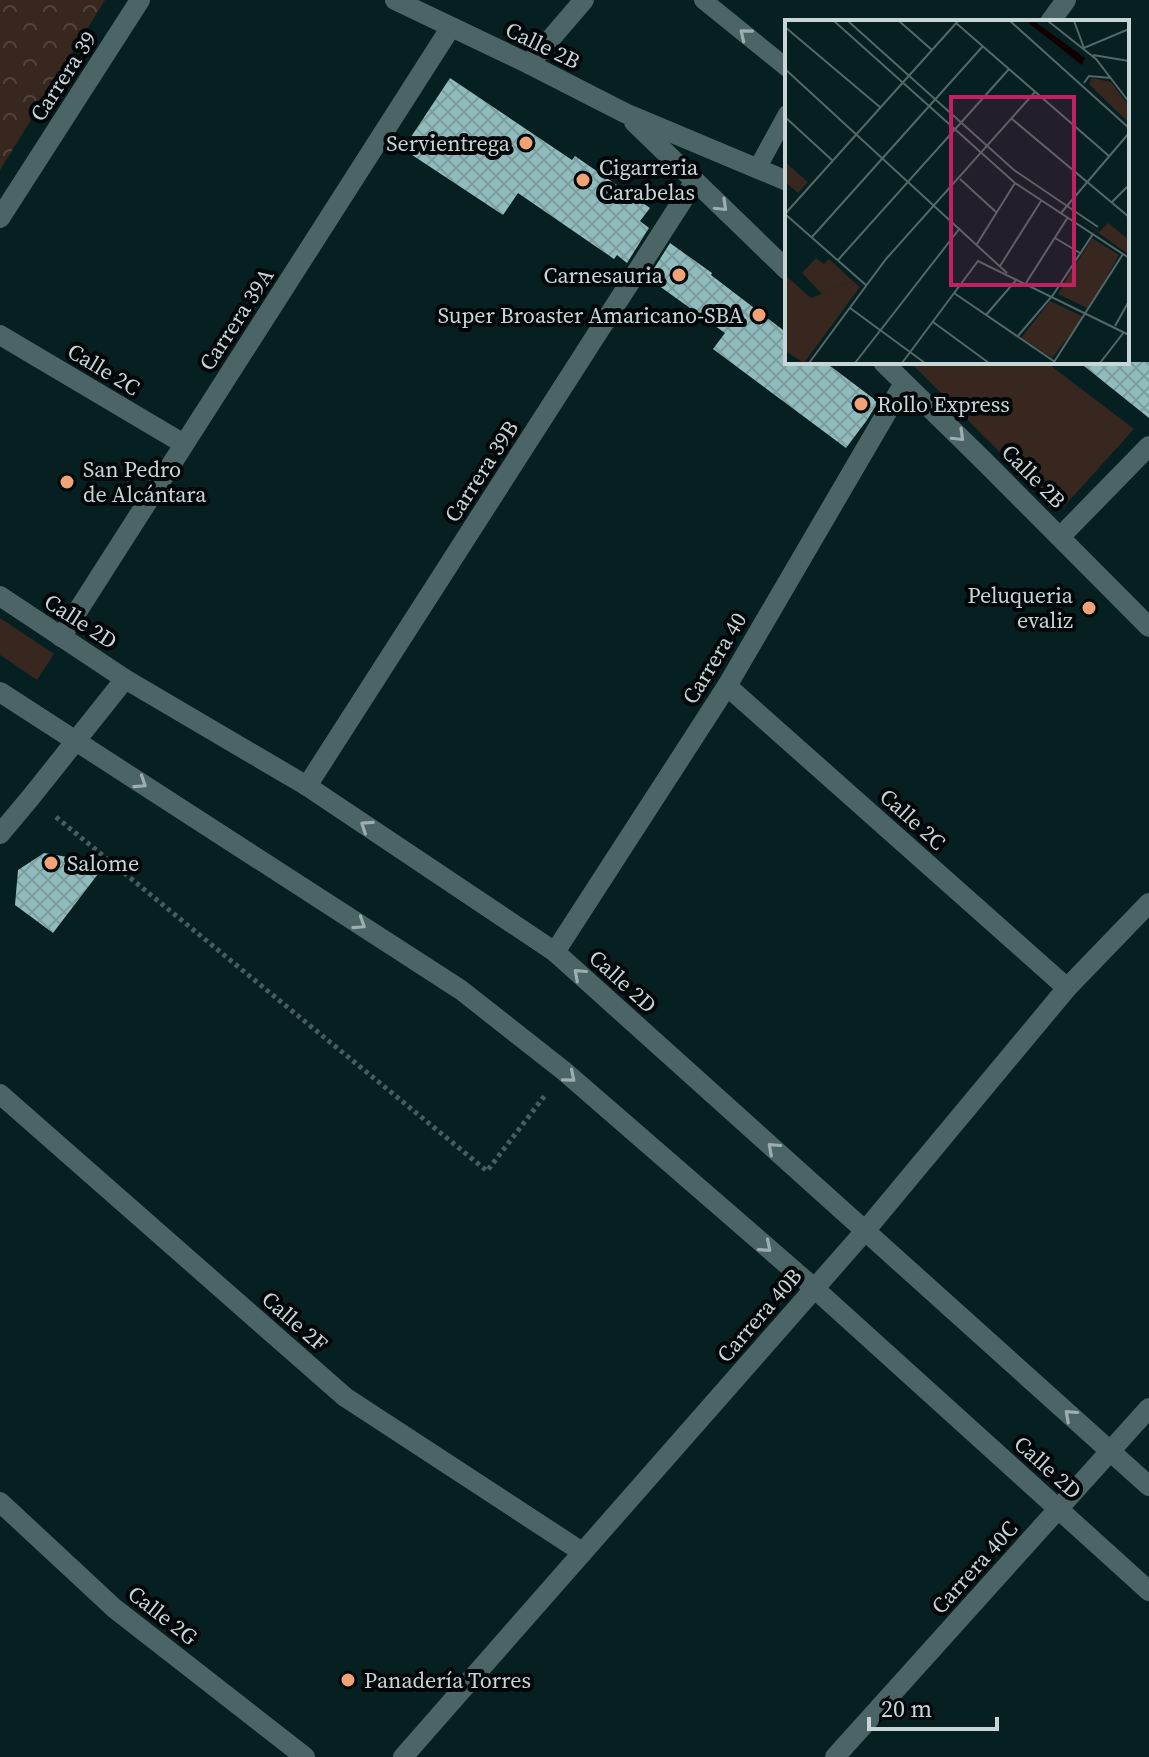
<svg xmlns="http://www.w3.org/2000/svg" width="1149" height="1757" font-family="'Source Serif 4',serif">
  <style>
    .green { fill: #37271e }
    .park { fill: url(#park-crowns) }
    .building { fill: url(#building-cross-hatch) }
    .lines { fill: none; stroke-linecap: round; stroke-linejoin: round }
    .path { stroke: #475c5e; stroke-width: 5; stroke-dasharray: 4 4; stroke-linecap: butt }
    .lane { stroke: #4b6566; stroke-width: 18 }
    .street { stroke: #4b6566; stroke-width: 20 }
    .oneway { stroke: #9caeaf }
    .poi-dot { fill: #efa377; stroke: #010708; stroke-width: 3 }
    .labels { text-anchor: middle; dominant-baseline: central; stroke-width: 8; stroke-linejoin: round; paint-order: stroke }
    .street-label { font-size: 22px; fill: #c7d5d6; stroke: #010708 }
    .poi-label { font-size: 22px; fill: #c7d5d6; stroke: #010708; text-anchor: start }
    .inset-road { fill: none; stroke: #536869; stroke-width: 2 }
    .view { fill: #c22161; fill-opacity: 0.15; stroke: #c22161; stroke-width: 4 }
    .inset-edge { fill: none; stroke: #c7d5d6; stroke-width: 4 }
  </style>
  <defs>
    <pattern id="park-crowns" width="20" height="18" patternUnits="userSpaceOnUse" patternTransform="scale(2)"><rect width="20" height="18" fill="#37271e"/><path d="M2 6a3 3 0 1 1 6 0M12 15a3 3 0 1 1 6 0" fill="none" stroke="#52453e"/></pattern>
    <pattern id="building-cross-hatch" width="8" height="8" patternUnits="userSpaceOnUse" patternTransform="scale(2)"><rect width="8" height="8" fill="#91bcbe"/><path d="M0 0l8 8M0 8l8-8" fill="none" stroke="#7c9d9e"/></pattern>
  </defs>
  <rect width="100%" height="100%" fill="#061f21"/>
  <g class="green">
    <path d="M 910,362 L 1046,362 L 1134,429 L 1059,512 Z"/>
    <path d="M 0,618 L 54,654 L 37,680 L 0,655 Z"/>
  </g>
  <path class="park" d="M 0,0 L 105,0 L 0,170 Z"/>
  <g class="building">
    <path d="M 450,78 L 572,160 L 575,156 L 650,208 L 640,221 L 649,228 L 627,263 L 617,255 L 614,259 L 518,193 L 503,215 L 403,149 Z"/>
    <path d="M 670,243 L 712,273 L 711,275 L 787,333 L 787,362 L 825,362 L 878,402 L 867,420 L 846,448 L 713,349 L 725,333 L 648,278 Z"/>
    <path d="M 1079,362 L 1149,362 L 1149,418 Z"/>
    <path d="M 44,853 L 79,859 L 98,874 L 53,933 L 15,905 L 18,870 Z"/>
  </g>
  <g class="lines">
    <path class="path" d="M 56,817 L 487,1171 L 546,1094"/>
    <g class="lane">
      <path d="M 703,0 L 787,68"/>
      <path d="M 757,169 L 787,114"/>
    </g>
    <g class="street">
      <path d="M 395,0 L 529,64 L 625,113 L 787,181"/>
      <path d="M 1050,22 L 1066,0"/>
      <path d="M 529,64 L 584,0"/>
      <path d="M 634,122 L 787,270"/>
      <path d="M 0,218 L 140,0"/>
      <path d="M 0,335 L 184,444"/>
      <path d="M 883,362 L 986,463 L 1149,627"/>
      <path d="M 1060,537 L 1149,446"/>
      <path d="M 0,596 L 125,679 L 307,786 L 555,952 L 1149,1486"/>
      <path d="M 61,637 L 451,27"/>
      <path d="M 727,686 L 1067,988"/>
      <path d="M 0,692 L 461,990 L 564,1071 L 814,1288 L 1149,1591"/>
      <path d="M 307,786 L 695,181"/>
      <path d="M 0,834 L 31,797 L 125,679"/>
      <path d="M 555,952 L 727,686 L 904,383"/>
      <path d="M 0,1094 L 345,1397 L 582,1552"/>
      <path d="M 0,1502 L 114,1608 L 305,1757"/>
      <path d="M 403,1757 L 865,1231 L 1067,988 L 1149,903"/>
      <path d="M 835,1757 L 1149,1408"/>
    </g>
  </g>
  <defs><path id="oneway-chevron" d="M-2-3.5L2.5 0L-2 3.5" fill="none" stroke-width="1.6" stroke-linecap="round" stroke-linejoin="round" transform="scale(2)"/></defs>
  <g class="oneway">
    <use href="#oneway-chevron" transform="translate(745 34) rotate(-141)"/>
    <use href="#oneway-chevron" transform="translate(722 206) rotate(44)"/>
    <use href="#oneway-chevron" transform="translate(959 436) rotate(44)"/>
    <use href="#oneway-chevron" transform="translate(141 783) rotate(33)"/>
    <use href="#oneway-chevron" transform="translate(366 826) rotate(-146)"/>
    <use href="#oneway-chevron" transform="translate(360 924) rotate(33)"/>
    <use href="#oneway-chevron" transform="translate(579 974) rotate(-138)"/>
    <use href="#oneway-chevron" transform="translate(570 1077) rotate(40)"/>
    <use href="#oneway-chevron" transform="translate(773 1148) rotate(-138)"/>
    <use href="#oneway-chevron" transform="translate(766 1247) rotate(41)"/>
    <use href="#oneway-chevron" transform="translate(1070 1415) rotate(-138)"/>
  </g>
  <g class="poi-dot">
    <circle cx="526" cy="143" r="8"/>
    <circle cx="583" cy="180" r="8"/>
    <circle cx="679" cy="275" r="8"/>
    <circle cx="759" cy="315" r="8"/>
    <circle cx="861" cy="404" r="8"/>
    <circle cx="67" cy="482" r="8"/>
    <circle cx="1089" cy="608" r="8"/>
    <circle cx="51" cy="863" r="8"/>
    <circle cx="348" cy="1680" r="8"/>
  </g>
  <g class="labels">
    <g class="street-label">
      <text transform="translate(543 45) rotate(26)">Calle 2B</text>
      <text transform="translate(63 76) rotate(-57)">Carrera 39</text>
      <text transform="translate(236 319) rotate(-57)">Carrera 39A</text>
      <text transform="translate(104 369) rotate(31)">Calle 2C</text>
      <text transform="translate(481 471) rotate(-57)">Carrera 39B</text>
      <text transform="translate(1034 476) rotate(45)">Calle 2B</text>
      <text transform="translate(81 621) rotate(33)">Calle 2D</text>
      <text transform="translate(714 658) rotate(-59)">Carrera 40</text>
      <text transform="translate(913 819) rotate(42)">Calle 2C</text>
      <text transform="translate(623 981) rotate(42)">Calle 2D</text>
      <text transform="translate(759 1315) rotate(-49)">Carrera 40B</text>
      <text transform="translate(295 1321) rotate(41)">Calle 2F</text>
      <text transform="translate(1048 1467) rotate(42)">Calle 2D</text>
      <text transform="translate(974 1567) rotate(-48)">Carrera 40C</text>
      <text transform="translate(163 1615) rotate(38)">Calle 2G</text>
    </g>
    <g class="poi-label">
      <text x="510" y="143" text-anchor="end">Servientrega</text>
      <text x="599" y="167">Cigarreria<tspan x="599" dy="25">Carabelas</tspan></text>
      <text x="663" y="275" text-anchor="end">Carnesauria</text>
      <text x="743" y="315" text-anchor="end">Super Broaster Amaricano-SBA</text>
      <text x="877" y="404">Rollo Express</text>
      <text x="83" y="469">San Pedro<tspan x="83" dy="25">de Alcántara</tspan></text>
      <text x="1073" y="595" text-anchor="end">Peluqueria<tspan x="1073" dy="25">evaliz</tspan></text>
      <text x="67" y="863">Salome</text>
      <text x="364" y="1680">Panadería Torres</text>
    </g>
  </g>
  <g transform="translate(785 20)">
    <rect width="344" height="344" fill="#061f21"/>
    <path d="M 307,58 L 326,62 L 344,86 L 344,103 L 304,64 ZM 285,192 L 314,212 L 323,203 L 344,220 L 344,235 ZM 31,238 L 39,244 L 44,239 L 68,261 L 37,274 L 17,253 Z" fill="#37271e"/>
    <path d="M 0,142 L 23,162 L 13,173 L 0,162 ZM 307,218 L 334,235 L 304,289 L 273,274 ZM 0,255 L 26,278 L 68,261 L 75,267 L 19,343 L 0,331 ZM 265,281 L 299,297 L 267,338 L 236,318 Z" fill="#37271e"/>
    <path d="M 241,1 L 249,1 L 300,38 L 297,45 Z" fill="#100100"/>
    <path class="inset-road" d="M 49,1 L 230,163 L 344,238M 63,1 L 229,150 L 313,207M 114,1 L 147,30M 225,1 L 344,108M 263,1 L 311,39 L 344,82M 289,1 L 299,28 L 344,9M 171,3 L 324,136M 0,7 L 96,88M 308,35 L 344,41M 0,49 L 222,253M 299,63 L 304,56 L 326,58M 0,97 L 48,141M 227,99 L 344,197M 175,159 L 211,192M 327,182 L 344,165M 276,193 L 344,113M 0,194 L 173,1M 0,194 L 82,266M 27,217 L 198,26M 270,218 L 295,233M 192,224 L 230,163M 53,240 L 224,49M 215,246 L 256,181M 241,263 L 283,197M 169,273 L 270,342M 65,288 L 140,343M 201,295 L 232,259M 148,302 L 204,343M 330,306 L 344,281M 232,317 L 268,275 L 308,214M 269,342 L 338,234M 24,343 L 101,239 L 250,72M 70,343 L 175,208M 117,343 L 193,241 L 344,315M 315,343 L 339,312"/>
    <path class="view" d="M 166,77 L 289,77 L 289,265 L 166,265 Z"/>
    <rect width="344" height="344" class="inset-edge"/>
  </g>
  <path d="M869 1717v12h128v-12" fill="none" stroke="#c7d5d6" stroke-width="4"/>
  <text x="881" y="1717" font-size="24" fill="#c7d5d6" stroke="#010708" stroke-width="6" paint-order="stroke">20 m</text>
</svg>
